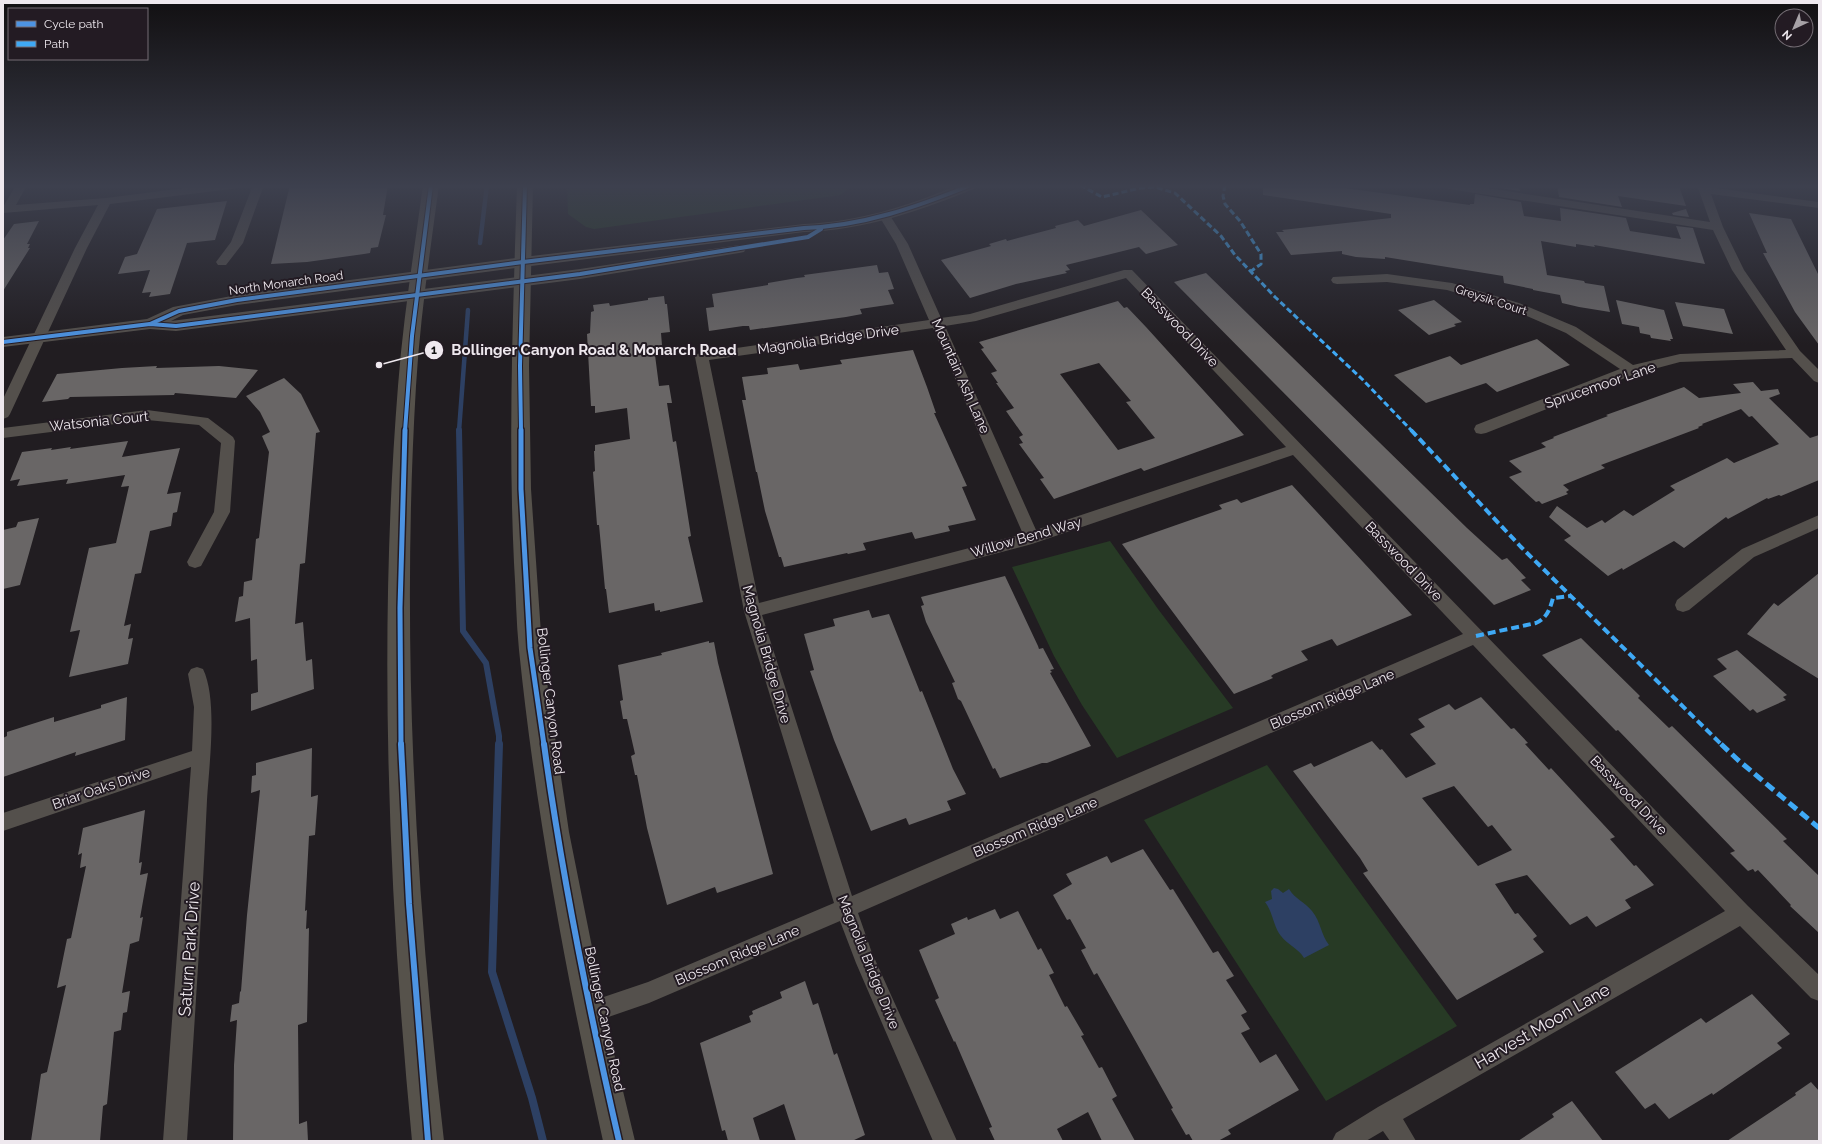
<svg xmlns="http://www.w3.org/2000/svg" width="1822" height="1144" font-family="Raleway,sans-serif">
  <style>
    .green { fill: #273a25 }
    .water { fill: #2d4063 }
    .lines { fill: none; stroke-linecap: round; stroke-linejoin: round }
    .stream-far2 { stroke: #2d4063; stroke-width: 4.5 }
    .stream-far1 { stroke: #2d4063; stroke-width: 6 }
    .stream { stroke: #2d4063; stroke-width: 8 }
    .building { fill: #696666; fill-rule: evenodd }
    .minor { fill: #54504c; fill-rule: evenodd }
    .tertiary { fill: #54504c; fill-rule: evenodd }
    .secondary { fill: #56524b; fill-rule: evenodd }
    .quiet-far2 { stroke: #3fa9f5; stroke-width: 3; stroke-dasharray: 6 3; stroke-linecap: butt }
    .quiet-far1 { stroke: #3fa9f5; stroke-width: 4; stroke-dasharray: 8 4; stroke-linecap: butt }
    .quiet { stroke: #3fa9f5; stroke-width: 5; stroke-dasharray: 10 5; stroke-linecap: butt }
    .cycleway-far2-casing { stroke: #231b23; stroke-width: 6 }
    .cycleway-far1-casing { stroke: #231b23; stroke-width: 8 }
    .cycleway-casing { stroke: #231b23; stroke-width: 9 }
    .cycleway-far2 { stroke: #4d94e3; stroke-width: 4 }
    .cycleway-far1 { stroke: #4d94e3; stroke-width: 5 }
    .cycleway { stroke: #4d94e3; stroke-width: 6 }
    .labels { text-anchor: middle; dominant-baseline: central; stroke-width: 4; stroke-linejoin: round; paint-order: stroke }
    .far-street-label { font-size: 12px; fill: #eee8ee; stroke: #231b23 }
    .street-label { font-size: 14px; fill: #eee8ee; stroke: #231b23 }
    .near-street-label { font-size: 17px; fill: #eee8ee; stroke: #231b23 }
    .leader { fill: none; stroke: #eee8ee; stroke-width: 1.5 }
    .callout-dot { fill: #eee8ee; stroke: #231b23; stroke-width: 1.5 }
    .mark-label { font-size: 12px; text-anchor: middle; font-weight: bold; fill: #111 }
    .callout-label { font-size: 15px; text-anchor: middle; font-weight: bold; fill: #eee8ee; stroke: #231b23; stroke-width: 4; stroke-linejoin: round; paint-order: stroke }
  </style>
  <rect width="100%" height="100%" fill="#211d21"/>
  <g class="green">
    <path d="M 567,185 L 852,185 L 841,195 L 594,229 L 586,227 L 568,214 Z"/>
    <path d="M 1110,541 L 1158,609 L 1233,708 L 1117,758 L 1082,705 L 1054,656 L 1012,567 Z"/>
    <path d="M 1267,765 L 1457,1026 L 1326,1101 L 1144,820 Z"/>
  </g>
  <path class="water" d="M 1274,888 L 1278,889 L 1283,893 L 1289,889 C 1295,899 1305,902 1312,911 C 1321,922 1321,935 1329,945 L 1304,958 C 1299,949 1288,945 1281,936 C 1273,926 1273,912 1265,902 L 1272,899 L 1271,891 Z"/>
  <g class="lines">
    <g class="stream-far2">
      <path d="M 480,243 L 487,185"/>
      <path d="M 459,431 L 468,310"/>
    </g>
    <path class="stream-far1" d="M 459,430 L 463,631 L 486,663 L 499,736 L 499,745"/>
    <path class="stream" d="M 499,744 L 492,972 L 532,1098 L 543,1141"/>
  </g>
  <g class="building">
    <path d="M 290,185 L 388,185 L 383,215 L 386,215 L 378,247 L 371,248 L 370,253 L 364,254 L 307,262 L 271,264 Z"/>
    <path d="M 1263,185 L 1322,185 L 1470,205 L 1470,204 L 1474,204 L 1475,194 L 1521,202 L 1524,216 L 1561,221 L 1560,208 L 1626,218 L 1630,231 L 1681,239 L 1676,226 L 1693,228 L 1705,264 L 1594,245 L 1595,247 L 1576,244 L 1576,247 L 1541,241 L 1547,275 L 1584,281 L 1585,283 L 1604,286 L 1610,312 L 1579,307 L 1562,303 L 1560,295 L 1533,290 L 1533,289 L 1504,283 L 1503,276 L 1385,257 L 1385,259 L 1356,257 L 1342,254 L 1342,251 L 1291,255 L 1276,232 L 1284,232 L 1282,230 L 1391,218 L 1391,214 L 1263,195 Z"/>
    <path d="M 1479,185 L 1518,185 L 1520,191 Z"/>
    <path d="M 1557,185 L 1679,186 L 1686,206 L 1618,196 L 1622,207 L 1559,197 Z"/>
    <path d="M 227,201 L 215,240 L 187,243 L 170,294 L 149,297 L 151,292 L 142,293 L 150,270 L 118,274 L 125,257 L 137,254 L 157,209 Z"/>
    <path d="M 1686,209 L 1689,217 L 1673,215 L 1672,213 Z"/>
    <path d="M 1141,210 L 1178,245 L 1146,254 L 1139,247 L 1103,256 L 1066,265 L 1070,270 L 1065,271 L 1067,273 L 1016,284 L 970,298 L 941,260 L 991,246 L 989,244 L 1006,239 L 1007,241 L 1056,228 L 1055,226 L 1078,220 L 1084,226 Z"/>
    <path d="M 1749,213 L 1791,219 L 1819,276 L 1819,345 L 1795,312 L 1763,253 L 1767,253 Z"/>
    <path d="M 39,221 L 27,244 L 30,244 L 28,248 L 30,248 L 3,291 L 3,240 L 14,224 Z"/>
    <path d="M 877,265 L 879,273 L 888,272 L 894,289 L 888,290 L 894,304 L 860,309 L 862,314 L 846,317 L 750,330 L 749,326 L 743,326 L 709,331 L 706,308 L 714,307 L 712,294 L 768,285 L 768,283 L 797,278 L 805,277 L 804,275 Z"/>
    <path d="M 1206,273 L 1467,528 L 1502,560 L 1507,558 L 1526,578 L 1521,580 L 1531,590 L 1494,605 L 1174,282 Z"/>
    <path d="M 664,296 L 665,304 L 667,304 L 670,332 L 661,333 L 662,345 L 659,346 L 660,354 L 655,355 L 659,386 L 669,385 L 672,403 L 667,403 L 673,442 L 676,441 L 691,536 L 688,537 L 703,602 L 660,612 L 660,610 L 655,611 L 654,603 L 609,613 L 606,589 L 605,589 L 599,525 L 597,525 L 593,472 L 595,471 L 594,451 L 595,451 L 595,445 L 630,439 L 627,408 L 595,413 L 595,406 L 591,406 L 587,334 L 590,333 L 591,312 L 594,311 L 593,305 L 609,303 L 610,306 L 648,300 L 648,298 Z"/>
    <path d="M 1434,300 L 1462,322 L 1454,324 L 1456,326 L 1429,335 L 1398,310 Z"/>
    <path d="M 1616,300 L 1664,310 L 1673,339 L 1670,339 L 1671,341 L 1651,338 L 1650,335 L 1640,333 L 1639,327 L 1622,324 Z"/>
    <path d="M 1118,301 L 1124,308 L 1127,307 L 1146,327 L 1244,435 L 1144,471 L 1141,468 L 1054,499 L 1040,479 L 1044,478 L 1019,444 L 1023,443 L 1019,437 L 1023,435 L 1006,411 L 1014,408 L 996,383 L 998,383 L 991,373 L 997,371 L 981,349 L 984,348 L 979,342 ZM 1099,363 L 1131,401 L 1126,402 L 1155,438 L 1118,450 L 1060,374 Z"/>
    <path d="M 1675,302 L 1724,309 L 1733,334 L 1683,326 Z"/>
    <path d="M 1537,339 L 1570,365 L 1497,392 L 1486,383 L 1426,403 L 1394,375 L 1450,356 L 1461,365 Z"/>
    <path d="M 913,350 L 927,387 L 936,413 L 934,413 L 967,486 L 962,487 L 976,520 L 948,526 L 950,531 L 915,539 L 912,532 L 863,543 L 866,550 L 848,554 L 847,553 L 784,567 L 781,557 L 779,557 L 765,511 L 757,472 L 756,472 L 742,400 L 746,400 L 742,377 L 768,374 L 767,368 L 798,364 L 800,370 L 842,364 L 840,360 Z"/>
    <path d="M 157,366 L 156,368 L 219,366 L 258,370 L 236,398 L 175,393 L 174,395 L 70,397 L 68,399 L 42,402 L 57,374 L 122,368 Z"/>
    <path d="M 284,378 L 301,394 L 320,432 L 316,433 L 305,563 L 300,564 L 295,624 L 303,622 L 306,661 L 312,659 L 314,689 L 251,711 L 251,694 L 258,692 L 257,659 L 251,661 L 250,618 L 235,622 L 239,597 L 243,596 L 244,582 L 252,580 L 256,539 L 259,538 L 269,452 L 262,436 L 270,432 L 260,412 L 246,396 Z"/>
    <path d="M 1753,382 L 1761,391 L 1778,389 L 1780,394 L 1769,398 L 1810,438 L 1819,435 L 1819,480 L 1781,496 L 1779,495 L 1768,499 L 1767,498 L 1728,519 L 1726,517 L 1684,548 L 1674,541 L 1623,570 L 1622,568 L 1608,576 L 1564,540 L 1571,536 L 1549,517 L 1557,506 L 1587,528 L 1602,520 L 1605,523 L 1624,510 L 1633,516 L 1675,490 L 1670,486 L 1727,458 L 1734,463 L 1779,444 L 1752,416 L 1749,417 L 1741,409 L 1702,424 L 1703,425 L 1698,427 L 1699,428 L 1601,465 L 1605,468 L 1563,485 L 1569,490 L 1566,492 L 1568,494 L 1542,504 L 1539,501 L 1536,502 L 1509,477 L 1522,472 L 1509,461 L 1546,447 L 1541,443 L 1554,438 L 1553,437 L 1608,416 L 1606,415 L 1684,387 L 1699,398 L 1741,393 L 1733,384 Z"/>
    <path d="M 128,441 L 122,457 L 180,448 L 167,494 L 181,492 L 177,512 L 173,513 L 171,526 L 150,531 L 141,573 L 135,574 L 124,626 L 131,624 L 128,639 L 133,638 L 128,664 L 69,677 L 80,630 L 70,632 L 89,548 L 116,543 L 129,486 L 121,487 L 125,475 L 66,484 L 68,479 L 17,486 L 20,479 L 10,481 L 22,452 L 52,448 L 51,450 L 71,447 L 70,449 Z"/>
    <path d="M 1292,485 L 1412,615 L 1337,646 L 1332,639 L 1301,651 L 1308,660 L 1274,674 L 1271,676 L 1273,678 L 1234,694 L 1122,544 L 1222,509 L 1219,505 L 1237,499 L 1241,503 Z"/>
    <path d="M 39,518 L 20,585 L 3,589 L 3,530 L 16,527 L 18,522 Z"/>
    <path d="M 1819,573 L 1819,679 L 1747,634 L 1774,603 L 1778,606 Z"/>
    <path d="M 1005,576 L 1038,646 L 1039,649 L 1043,648 L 1054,669 L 1050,670 L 1052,672 L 1050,673 L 1091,746 L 1047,763 L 1042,763 L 1000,778 L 995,768 L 993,769 L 961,701 L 958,699 L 952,683 L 955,682 L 926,622 L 921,606 L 924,605 L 921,597 Z"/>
    <path d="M 869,610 L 872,618 L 889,614 L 920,692 L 922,691 L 953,769 L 966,794 L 947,801 L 951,810 L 909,825 L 906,818 L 871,831 L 834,740 L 810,671 L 814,670 L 804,634 L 835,626 L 833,619 Z"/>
    <path d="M 1581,638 L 1640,696 L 1638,698 L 1669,728 L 1672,726 L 1787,839 L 1783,841 L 1819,876 L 1819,933 L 1790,906 L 1791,905 L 1758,870 L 1755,872 L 1753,869 L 1748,871 L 1730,853 L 1735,851 L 1618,730 L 1616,731 L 1542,655 Z"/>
    <path d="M 709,641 L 709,643 L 714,642 L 718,663 L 773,874 L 717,893 L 715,887 L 667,905 L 647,828 L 637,775 L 635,775 L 631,756 L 635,754 L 627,719 L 623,719 L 620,701 L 623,700 L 618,665 L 662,655 L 661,653 Z"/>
    <path d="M 1737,650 L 1787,695 L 1783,697 L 1786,700 L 1757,713 L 1753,709 L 1750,711 L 1713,676 L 1727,669 L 1717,659 Z"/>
    <path d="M 127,697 L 125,740 L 75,756 L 76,752 L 3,777 L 3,738 L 7,736 L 7,732 L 54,717 L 54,722 L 101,708 L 101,705 Z"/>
    <path d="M 1481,697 L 1511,729 L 1514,728 L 1528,743 L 1525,744 L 1549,770 L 1551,768 L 1615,837 L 1610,839 L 1634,866 L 1636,865 L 1654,885 L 1625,900 L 1631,908 L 1596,927 L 1587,916 L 1570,925 L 1527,875 L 1495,884 L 1515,914 L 1518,913 L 1537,936 L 1533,939 L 1544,952 L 1457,1000 L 1363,873 L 1368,871 L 1360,858 L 1293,771 L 1311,763 L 1314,767 L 1372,741 L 1380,750 L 1382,749 L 1406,778 L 1436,764 L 1410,734 L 1425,727 L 1418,719 L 1449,704 L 1455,710 ZM 1454,786 L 1488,827 L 1492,825 L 1512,850 L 1478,866 L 1422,798 Z"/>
    <path d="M 312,748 L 311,797 L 318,795 L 315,835 L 309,836 L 305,911 L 307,910 L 306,929 L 309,928 L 307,1022 L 298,1025 L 299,1124 L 307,1121 L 308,1141 L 233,1141 L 234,1065 L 237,1020 L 230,1022 L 232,1005 L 239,1003 L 240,992 L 241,991 L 247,915 L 260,790 L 251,793 L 252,776 L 256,775 L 256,763 Z"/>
    <path d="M 145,810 L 139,863 L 142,862 L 140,875 L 148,873 L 140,918 L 143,917 L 139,941 L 130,944 L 122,993 L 130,991 L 127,1012 L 123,1013 L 121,1030 L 114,1032 L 107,1104 L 103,1106 L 100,1141 L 31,1141 L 41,1074 L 47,1072 L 66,985 L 57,988 L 67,939 L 71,938 L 86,866 L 80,868 L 82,853 L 78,855 L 83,828 Z"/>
    <path d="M 1143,849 L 1170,890 L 1173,889 L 1213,953 L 1218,951 L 1234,976 L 1226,980 L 1247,1012 L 1241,1015 L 1250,1029 L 1241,1033 L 1260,1063 L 1276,1054 L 1299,1090 L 1228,1130 L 1231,1134 L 1218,1141 L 1193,1141 L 1189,1134 L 1186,1135 L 1171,1109 L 1173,1108 L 1131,1033 L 1097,973 L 1094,975 L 1081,950 L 1086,948 L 1070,919 L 1067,920 L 1053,895 L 1072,884 L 1066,874 L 1107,856 L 1111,863 Z"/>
    <path d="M 995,909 L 1000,919 L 1018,911 L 1038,950 L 1041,948 L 1054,973 L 1049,975 L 1065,1007 L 1067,1006 L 1084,1035 L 1081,1036 L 1099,1068 L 1102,1067 L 1117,1096 L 1112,1099 L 1135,1141 L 1102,1141 L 1088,1112 L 1057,1129 L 1063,1141 L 995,1141 L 989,1128 L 992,1127 L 955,1041 L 954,1042 L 935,1000 L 939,998 L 919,950 L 955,934 L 951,924 L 967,917 L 968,920 Z"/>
    <path d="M 805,981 L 813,1005 L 818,1003 L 834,1055 L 837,1053 L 865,1135 L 852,1141 L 796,1141 L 784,1104 L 753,1118 L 760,1141 L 728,1141 L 725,1130 L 722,1131 L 700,1043 L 751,1022 L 749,1016 L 753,1014 L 752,1011 L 782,998 L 780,992 Z"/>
    <path d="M 1752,994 L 1790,1034 L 1777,1043 L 1782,1048 L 1713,1095 L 1712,1093 L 1669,1119 L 1655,1103 L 1645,1109 L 1615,1072 L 1701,1018 L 1706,1023 Z"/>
    <path d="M 1811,1082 L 1819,1091 L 1819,1141 L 1727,1141 L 1796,1095 L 1795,1093 Z"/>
    <path d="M 1572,1101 L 1603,1141 L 1518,1141 L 1554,1117 L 1552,1114 Z"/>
  </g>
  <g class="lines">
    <g class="minor">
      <path d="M 16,185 L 27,185 L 16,205 L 106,198 L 208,185 L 244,185 L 239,188 L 110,204 L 87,248 L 10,414 L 8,417 L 3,419 L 3,399 L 75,248 L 98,205 L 3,213 L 3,207 Z"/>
      <path d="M 253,185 L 264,185 L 243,243 L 226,265 L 218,265 L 216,262 L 231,242 Z"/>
      <path d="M 1438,185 L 1467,185 L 1710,222 L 1697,185 L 1708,185 L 1708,187 L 1819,202 L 1819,208 L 1711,194 L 1723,227 L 1744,270 L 1800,351 L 1819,370 L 1819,383 L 1814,381 L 1792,358 L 1680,362 L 1635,374 L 1486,433 L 1481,434 L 1476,433 L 1474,429 L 1476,425 L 1620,369 L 1566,333 L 1511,309 L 1447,290 L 1387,282 L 1337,284 L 1333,283 L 1331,280 L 1333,277 L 1387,274 L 1452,283 L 1519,303 L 1576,327 L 1633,365 L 1680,354 L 1786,350 L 1732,270 L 1713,230 L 1443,188 Z"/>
      <path d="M 885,213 L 889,214 L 908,244 L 941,318 L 970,314 L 1124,270 L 1132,270 L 1748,906 L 1819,975 L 1819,1001 L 1811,998 L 1740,926 L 1403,1119 L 1416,1141 L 1390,1141 L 1383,1131 L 1366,1141 L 1332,1141 L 1336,1133 L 1378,1107 L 1725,911 L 1473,645 L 858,913 L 872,953 L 957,1141 L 933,1141 L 856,963 L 840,921 L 649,1003 L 591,1023 L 583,1020 L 580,1012 L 583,1004 L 648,982 L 834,903 L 744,611 L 695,357 L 697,354 L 702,353 L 929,320 L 896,244 L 879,216 ZM 1126,278 L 1286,447 L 1036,530 L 945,326 L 976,321 ZM 933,328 L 1023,534 L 759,603 L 709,360 ZM 1293,455 L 1463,634 L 852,896 L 762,615 L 1032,544 Z"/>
      <path d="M 147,410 L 208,418 L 233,437 L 235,441 L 230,512 L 201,566 L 195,568 L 189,566 L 187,562 L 214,512 L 221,443 L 199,425 L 147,420 L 3,438 L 3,428 Z"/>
      <path d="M 1819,515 L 1819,528 L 1754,557 L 1689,610 L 1683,612 L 1677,610 L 1675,605 L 1677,600 L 1742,549 Z"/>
      <path d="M 197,667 L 203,669 C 218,700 209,765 207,800 C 202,914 194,1028 187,1141 L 163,1141 L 191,767 L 3,831 L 3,813 L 192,751 L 194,707 L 188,674 L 191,669 Z"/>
    </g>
    <path class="tertiary" d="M 958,185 L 978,185 L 976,188 C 920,211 865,230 804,232 L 523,267 L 237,305 L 183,315 L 171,321 L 580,269 L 739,245 L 744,246 L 746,249 L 744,252 L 739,253 L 580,279 L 176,331 L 150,329 L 3,347 L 3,337 L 147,319 L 173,307 L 237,295 L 523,257 L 804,224 C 858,222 908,206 958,185 Z"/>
    <g class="secondary">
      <path d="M 423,185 L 439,185 C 430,252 420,319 416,386 C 401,637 415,891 444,1141 L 412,1141 C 388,891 378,636 398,386 C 403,319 414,252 423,185 Z"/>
      <path d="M 517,185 L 533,185 L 529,366 L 531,489 L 542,648 L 569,832 L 610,1037 L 635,1141 L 603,1141 C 567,979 536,815 519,650 C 516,621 516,592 514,563 C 508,437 513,311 517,185 Z"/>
    </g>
    <g class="quiet-far2">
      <path d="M 1080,185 L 1102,197 L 1140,188 L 1155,187 L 1175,193 L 1221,236 L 1235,255 L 1275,297 L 1362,379 L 1412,431"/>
      <path d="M 1225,185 L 1223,196 L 1225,204 L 1240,221 L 1261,254 L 1261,264 L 1250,272"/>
    </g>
    <g class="quiet-far1">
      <path d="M 1411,430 L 1521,547 L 1722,745"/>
      <path d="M 1476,636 L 1536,623 C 1547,618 1550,609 1553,598 L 1571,596"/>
    </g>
    <path class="quiet" d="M 1721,744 L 1738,760 L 1819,828"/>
    <g class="cycleway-far2-casing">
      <g id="cycleway-far2">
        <path d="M 150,324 L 179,311 L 237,300 L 523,262 L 804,228 C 863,226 917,207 971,185"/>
        <path d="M 3,342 L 150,324 L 176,326 L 580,274 L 808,237 L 821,229"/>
        <path d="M 405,431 L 412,336 L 431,185"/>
        <path d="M 521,431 L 520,366 L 525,185"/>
      </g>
    </g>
    <g class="cycleway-far1-casing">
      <g id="cycleway-far1">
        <path d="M 521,430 L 521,489 L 530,648 L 544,745"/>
        <path d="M 401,745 L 400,608 L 405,430"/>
      </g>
    </g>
    <g class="cycleway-casing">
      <g id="cycleway">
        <path d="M 401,744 L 409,904 L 428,1141"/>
        <path d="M 544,744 C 562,877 589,1010 619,1141"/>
      </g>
    </g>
    <use href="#cycleway-far2" class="cycleway-far2"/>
    <use href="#cycleway-far1" class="cycleway-far1"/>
    <use href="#cycleway" class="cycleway"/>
  </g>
  <linearGradient id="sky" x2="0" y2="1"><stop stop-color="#121012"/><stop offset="0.54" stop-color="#3d404e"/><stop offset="1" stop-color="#3d404e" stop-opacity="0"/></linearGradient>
  <rect width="1822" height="345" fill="url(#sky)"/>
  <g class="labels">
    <g class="far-street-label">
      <text transform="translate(286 283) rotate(-8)">North Monarch Road</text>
      <text transform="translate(1491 300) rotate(18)">Greysik Court</text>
    </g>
    <g class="street-label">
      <text transform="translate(1180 327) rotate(46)">Basswood Drive</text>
      <text transform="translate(828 339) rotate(-8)">Magnolia Bridge Drive</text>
      <text transform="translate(961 376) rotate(66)">Mountain Ash Lane</text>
      <text transform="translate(1600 385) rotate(-19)">Sprucemoor Lane</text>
      <text transform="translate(99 421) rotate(-6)">Watsonia Court</text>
      <text transform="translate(1026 537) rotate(-16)">Willow Bend Way</text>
      <text transform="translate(1404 561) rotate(46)">Basswood Drive</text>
      <text transform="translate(767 654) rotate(74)">Magnolia Bridge Drive</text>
      <text transform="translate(1332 699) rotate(-23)">Blossom Ridge Lane</text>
      <text transform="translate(551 701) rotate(83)">Bollinger Canyon Road</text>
      <text transform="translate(101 788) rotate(-19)">Briar Oaks Drive</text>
      <text transform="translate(1629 795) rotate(46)">Basswood Drive</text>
      <text transform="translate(1035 827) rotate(-23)">Blossom Ridge Lane</text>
      <text transform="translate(737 955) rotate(-23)">Blossom Ridge Lane</text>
      <text transform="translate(869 962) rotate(68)">Magnolia Bridge Drive</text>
      <text transform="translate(605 1019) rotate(78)">Bollinger Canyon Road</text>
    </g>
    <g class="near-street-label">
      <text transform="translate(189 949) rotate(-86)">Saturn Park Drive</text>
      <text transform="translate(1542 1026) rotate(-30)">Harvest Moon Lane</text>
    </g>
  </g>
  <path class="leader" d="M379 365L434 350"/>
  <g class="callout-dot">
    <circle cx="379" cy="365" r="4"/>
    <circle cx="434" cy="350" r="10"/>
  </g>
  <g class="mark-label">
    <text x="434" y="354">1</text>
  </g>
  <g class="callout-label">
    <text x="594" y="355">Bollinger Canyon Road &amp; Monarch Road</text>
  </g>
  <rect width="1822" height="1144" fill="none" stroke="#eee8ee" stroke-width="8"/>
  <rect x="8" y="8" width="140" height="52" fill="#231b23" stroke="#746d74"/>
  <rect x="16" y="21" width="20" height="6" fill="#4d94e3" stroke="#746d74"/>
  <text x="44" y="28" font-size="12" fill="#eee8ee">Cycle path</text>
  <rect x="16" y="41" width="20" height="6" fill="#3fa9f5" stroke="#746d74"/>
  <text x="44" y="48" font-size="12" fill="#eee8ee">Path</text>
  <g transform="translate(1794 28) rotate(224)"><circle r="19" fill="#231b23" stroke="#746d74"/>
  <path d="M0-3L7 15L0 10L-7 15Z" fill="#a6a1a6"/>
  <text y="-6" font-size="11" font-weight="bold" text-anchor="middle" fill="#eee8ee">N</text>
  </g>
</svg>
